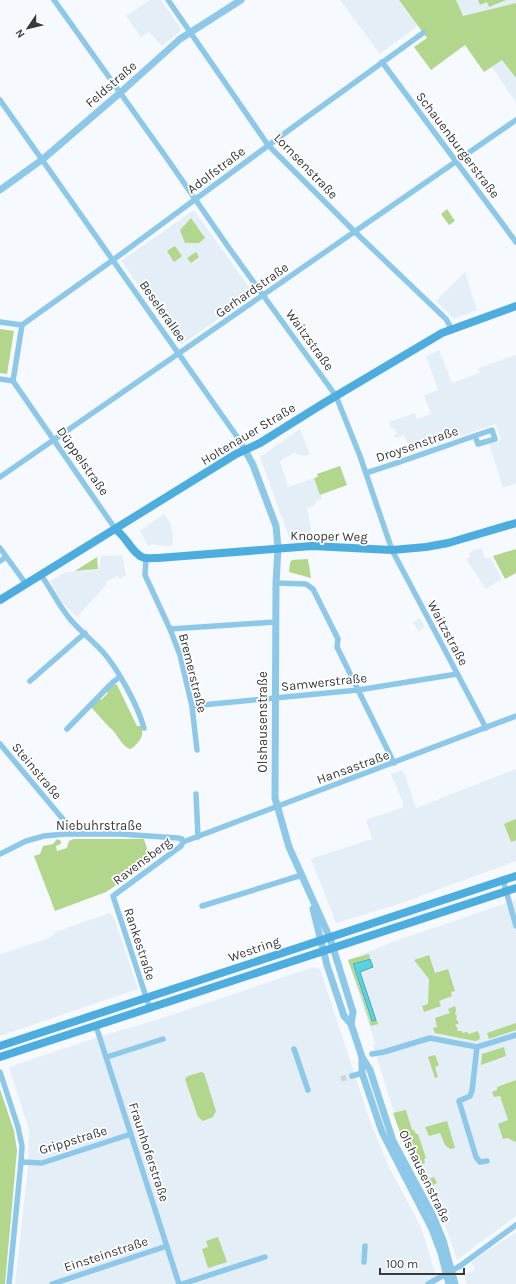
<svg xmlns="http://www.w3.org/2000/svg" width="516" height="1284" font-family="Karla,sans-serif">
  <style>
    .built { fill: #e4eef7 }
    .green { fill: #b1d68c }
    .water { fill: #58d3dd; stroke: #4ea5ac }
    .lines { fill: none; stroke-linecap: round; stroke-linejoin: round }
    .minor-tunnel { stroke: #d0d3d7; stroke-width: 5.5; stroke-dasharray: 5.5 3; stroke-linecap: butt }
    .minor { stroke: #8ec8e9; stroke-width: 5.5 }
    .tertiary { stroke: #8ec8e9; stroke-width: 7 }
    .secondary { stroke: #4dadde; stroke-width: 8 }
    .minor-bridge { stroke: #8ec8e9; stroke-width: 5.5 }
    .labels { text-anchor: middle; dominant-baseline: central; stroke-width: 3.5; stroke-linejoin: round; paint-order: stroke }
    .street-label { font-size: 13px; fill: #37393a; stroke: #fff }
  </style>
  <rect width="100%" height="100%" fill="#f6fafe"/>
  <g class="built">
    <path d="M 150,0 L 161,0 L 181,29 L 179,32 L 162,46 L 149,32 L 141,37 L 126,16 Z"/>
    <path d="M 340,0 L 399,0 L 418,26 L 380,54 Z"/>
    <path d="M 456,0 L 516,0 L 516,3 L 462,16 Z"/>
    <path d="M 502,60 L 516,78 L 516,103 L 492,67 Z"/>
    <path d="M 194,210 L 254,294 L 181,345 L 121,261 Z"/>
    <path d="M 465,272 L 477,310 L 454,319 L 436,301 Z"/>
    <path d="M 439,350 L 452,383 L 480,373 L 478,368 L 516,355 L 516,483 L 503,488 L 489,444 L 501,440 L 496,424 L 411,453 L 404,435 L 395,438 L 394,435 L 397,434 L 394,428 L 391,428 L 389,422 L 415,413 L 417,419 L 431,414 L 424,395 L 438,390 L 426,356 Z"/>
    <path d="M 300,429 L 310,454 L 305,456 L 297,454 L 295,452 L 280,461 L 288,487 L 314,478 L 322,499 L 316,501 L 316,504 L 307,508 L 311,529 L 310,537 L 289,537 L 260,457 Z"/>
    <path d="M 164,514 L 171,524 L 173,546 L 164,546 L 152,544 L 148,546 L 140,531 Z"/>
    <path d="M 478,549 L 482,549 L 486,559 L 490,557 L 502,579 L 486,589 L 468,562 L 467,558 L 470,557 L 469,553 L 472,552 L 472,551 Z"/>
    <path d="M 122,555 L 126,575 L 120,579 L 117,576 L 106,582 L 107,584 L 77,617 L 62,602 L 50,581 L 65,572 L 99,570 L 101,556 Z"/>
    <path d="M 420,618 L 425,627 L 418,631 L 413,622 Z"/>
    <path d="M 516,769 L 516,861 L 396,905 L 336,923 L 311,859 L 372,839 L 366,820 L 402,808 L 403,802 L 391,774 L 403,770 L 416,808 Z"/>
    <path d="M 516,900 L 516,1216 L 457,1260 L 444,1223 L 397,1122 L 373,1045 L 375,1044 L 348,960 L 392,942 Z"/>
    <path d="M 110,913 L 115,920 L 138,989 L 0,1036 L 0,954 L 49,938 L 58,931 Z"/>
    <path d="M 313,967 L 320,969 L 370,1121 L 389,1167 L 421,1227 L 436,1276 L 437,1284 L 15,1284 L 28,1167 L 29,1130 L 9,1067 L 105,1035 L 166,1017 Z"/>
    <path d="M 516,1232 L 516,1284 L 467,1284 L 465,1279 L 467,1274 L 475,1269 L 471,1262 Z"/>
  </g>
  <g class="green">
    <path d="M 399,0 L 456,0 L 463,16 L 516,3 L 516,78 L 502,60 L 484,72 L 465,45 L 431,70 L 414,47 L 427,38 Z"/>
    <path d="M 478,0 L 506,0 L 489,7 L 487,2 L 480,5 Z"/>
    <path d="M 447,209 L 455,221 L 449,225 L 441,214 Z"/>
    <path d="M 191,218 L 205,238 L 199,243 L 185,243 L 180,230 Z"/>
    <path d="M 175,246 L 182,256 L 174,262 L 167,251 Z"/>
    <path d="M 196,252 L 199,257 L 191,263 L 187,258 Z"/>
    <path d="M 0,329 L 14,331 L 7,374 L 0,373 Z"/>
    <path d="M 340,466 L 347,485 L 320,495 L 314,478 L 318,477 L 317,474 Z"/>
    <path d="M 516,549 L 516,573 L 505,579 L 493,556 Z"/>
    <path d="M 97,557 L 98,569 L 75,571 Z"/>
    <path d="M 308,559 L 311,578 L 289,572 L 290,563 L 292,560 Z"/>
    <path d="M 115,684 L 117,685 L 137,726 L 141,726 C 145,737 139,742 131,749 C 122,748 117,732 109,727 L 91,707 L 99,698 L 101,700 L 108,693 L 106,691 Z"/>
    <path d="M 516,819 L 516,840 L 511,842 L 504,824 Z"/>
    <path d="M 57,839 L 61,841 L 61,844 L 56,846 L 57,851 L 67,848 L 69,841 L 74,839 L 144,839 L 151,862 L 106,892 L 55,911 L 34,856 L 40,854 L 43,846 L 53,844 Z"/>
    <path d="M 369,954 L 370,958 L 352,964 L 371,1021 L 377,1020 L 378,1024 L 371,1026 L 362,998 L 348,960 Z"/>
    <path d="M 429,955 L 435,973 L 448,969 L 455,991 L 451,992 L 452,996 L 439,1001 L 441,1006 L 424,1012 L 422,1006 L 428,1004 L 429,979 L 414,960 Z"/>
    <path d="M 455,1006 L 456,1010 L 455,1014 L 457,1016 L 456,1019 L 459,1023 L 455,1025 L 458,1029 L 457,1031 L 462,1031 L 462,1033 L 467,1032 L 469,1034 L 478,1031 L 480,1037 L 479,1040 L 475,1041 L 435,1033 L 433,1028 L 437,1027 L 435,1018 L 450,1013 L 448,1009 Z"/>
    <path d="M 516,1023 L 516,1030 L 489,1039 L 487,1033 Z"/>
    <path d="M 504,1047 L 506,1056 L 481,1065 L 482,1054 Z"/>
    <path d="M 435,1055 L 439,1065 L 435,1067 L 438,1077 L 435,1078 L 428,1057 Z"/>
    <path d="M 201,1072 L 204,1073 L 216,1111 L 213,1117 L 203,1121 L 198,1117 L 185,1079 L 188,1076 Z"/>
    <path d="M 516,1080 L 516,1142 L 515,1142 L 508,1138 L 503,1139 L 498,1124 L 508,1120 L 500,1096 L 494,1097 L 492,1092 L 497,1090 L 497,1087 Z"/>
    <path d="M 0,1089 L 14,1131 L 17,1150 L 5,1284 L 0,1284 Z"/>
    <path d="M 406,1110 L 412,1130 L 414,1130 L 416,1134 L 418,1134 L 426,1158 L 424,1159 L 425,1163 L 423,1164 L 428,1179 L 434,1177 L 437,1183 L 427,1188 L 401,1135 L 393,1113 Z"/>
    <path d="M 447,1121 L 455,1148 L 450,1149 L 445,1145 L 440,1133 L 429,1136 L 425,1127 Z"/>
    <path d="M 218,1237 L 227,1262 L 208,1268 L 202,1249 L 208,1247 L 206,1241 Z"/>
  </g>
  <path class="water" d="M 370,959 L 373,967 L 360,972 L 376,1020 L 372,1021 L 353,964 Z"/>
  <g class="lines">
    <path class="minor-tunnel" d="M 341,1079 L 352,1076"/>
    <g class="minor">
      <path d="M 54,0 L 166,157 L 229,248 L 336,396 L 360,456 L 392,550 L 486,728"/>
      <path d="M 168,0 L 268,145 L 355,232 L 446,319 L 451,328"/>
      <path d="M 382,62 L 516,242"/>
      <path d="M 0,100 L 238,438 L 245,450"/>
      <path d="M 0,322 L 22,325 L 13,381 L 0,379"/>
      <path d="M 22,325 L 113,260 L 296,125 L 423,33"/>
      <path d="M 13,381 L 116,530"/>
      <path d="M 366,473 C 408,460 450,444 492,430 L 495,439 L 478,444 L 475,436"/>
      <path d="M 0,477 L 516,120"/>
      <path d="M 0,548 L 26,584"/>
      <path d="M 146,558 L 145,575 L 170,629 L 180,655 L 192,706 L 197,750"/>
      <path d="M 0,561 L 6,557"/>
      <path d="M 41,575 C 51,589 59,606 70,619 C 80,631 93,641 103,652 C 118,669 138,706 144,728"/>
      <path d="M 276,583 L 306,584 L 313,589 L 338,639 L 337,647 L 394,763"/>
      <path d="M 170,629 L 275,622"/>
      <path d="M 30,681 L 85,633"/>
      <path d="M 192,706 L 358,690 L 457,674"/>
      <path d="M 67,729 L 113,682 L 120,677"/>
      <path d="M 0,744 L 67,824 L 69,833"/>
      <path d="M 196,794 L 198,837"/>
      <path d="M 183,842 L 516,716"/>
      <path d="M 0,854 L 26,841 L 44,836 L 65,834 L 120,834 L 178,838 L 182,839 L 183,842"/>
      <path d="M 503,880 L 516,926"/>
      <path d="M 202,906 L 302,875"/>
      <path d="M 150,1009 L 113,896 L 181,846 L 183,842"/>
      <path d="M 96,1026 L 179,1284"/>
      <path d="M 477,1047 L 472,1091 L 470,1096 L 459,1101 L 476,1157 L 480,1162 L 487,1161"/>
      <path d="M 477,1047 L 516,1035"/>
      <path d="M 294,1049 L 308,1090"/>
      <path d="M 372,1054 L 384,1052 L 430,1038 L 477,1047"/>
      <path d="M 107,1057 L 163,1039"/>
      <path d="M 0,1072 L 18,1127 L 22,1146 L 21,1162 L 9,1284"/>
      <path d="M 352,1076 L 362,1073"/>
      <path d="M 21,1162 L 42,1163 L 131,1134"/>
      <path d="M 364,1262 L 365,1246"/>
      <path d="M 460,1266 L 516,1225"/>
      <path d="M 52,1284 L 167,1246"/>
      <path d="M 182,1284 L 265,1257"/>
      <path d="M 428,1284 L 437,1279"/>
    </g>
    <g class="tertiary">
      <path d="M 0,190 L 43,159 L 121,92 L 180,39 L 241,0"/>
      <path d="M 245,450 L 253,465 L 276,526 L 278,548 L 276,583 L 275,798 L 289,847 L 330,938 L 353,1012 L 351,1024"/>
      <path d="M 313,909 L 327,965 L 344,1016 L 351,1024 L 362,1057 L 370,1070 L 393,1141 L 433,1216 L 443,1240 L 455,1284"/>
      <path d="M 362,1057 L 362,1073 L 382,1132 L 432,1229 L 441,1253 L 449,1284"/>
    </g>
    <g class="secondary">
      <path d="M 116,530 C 127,537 131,552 142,557 C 146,559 153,558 158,558 L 312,546 L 392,550 L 426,547 L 448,543 L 516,523"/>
      <path d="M 0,600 L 236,454 L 260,443 L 324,403 L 442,333 L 516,306"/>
      <path d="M 0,1046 L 516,876"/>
      <path d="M 0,1057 L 516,888"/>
    </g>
    <path class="minor-bridge" d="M 437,1279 L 460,1266"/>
  </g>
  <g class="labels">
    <g class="street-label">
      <text transform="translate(111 84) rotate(-41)">Feldstraße</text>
      <text transform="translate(458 145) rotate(53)">Schauenburgerstraße</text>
      <text transform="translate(306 166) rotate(46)">Lornsenstraße</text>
      <text transform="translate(216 170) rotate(-37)">Adolfstraße</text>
      <text transform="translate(252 290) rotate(-35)">Gerhardstraße</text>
      <text transform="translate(163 311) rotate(55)">Beselerallee</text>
      <text transform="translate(310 340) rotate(54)">Waitzstraße</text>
      <text transform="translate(248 434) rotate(-31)">Holtenauer Straße</text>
      <text transform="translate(417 444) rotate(-19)">Droysenstraße</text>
      <text transform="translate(83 461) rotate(55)">Düppelstraße</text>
      <text transform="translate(329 536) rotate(1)">Knooper Weg</text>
      <text transform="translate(448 633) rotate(62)">Waitzstraße</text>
      <text transform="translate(193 673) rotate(76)">Bremerstraße</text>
      <text transform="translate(324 682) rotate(-6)">Samwerstraße</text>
      <text transform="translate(262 722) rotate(-90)">Olshausenstraße</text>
      <text transform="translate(353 767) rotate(-20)">Hansastraße</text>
      <text transform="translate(37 771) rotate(50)">Steinstraße</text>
      <text x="99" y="825">Niebuhrstraße</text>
      <text transform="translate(142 861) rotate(-37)">Ravensberg</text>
      <text transform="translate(140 944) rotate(72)">Rankestraße</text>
      <text transform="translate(254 949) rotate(-19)">Westring</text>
      <text transform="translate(73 1140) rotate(-17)">Grippstraße</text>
      <text transform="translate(149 1152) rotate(72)">Fraunhoferstraße</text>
      <text transform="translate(425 1176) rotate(64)">Olshausenstraße</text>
      <text transform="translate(106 1254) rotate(-18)">Einsteinstraße</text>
    </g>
  </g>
  <g transform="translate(28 28) rotate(235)" stroke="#ffffff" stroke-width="3" paint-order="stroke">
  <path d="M0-3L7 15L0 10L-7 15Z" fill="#37393a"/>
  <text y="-6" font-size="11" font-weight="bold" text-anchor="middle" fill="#37393a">N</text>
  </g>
  <path d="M380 1268v6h84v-6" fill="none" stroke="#37393a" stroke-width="2"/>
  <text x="386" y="1268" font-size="12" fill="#37393a" stroke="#ffffff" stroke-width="3" paint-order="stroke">100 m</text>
</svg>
